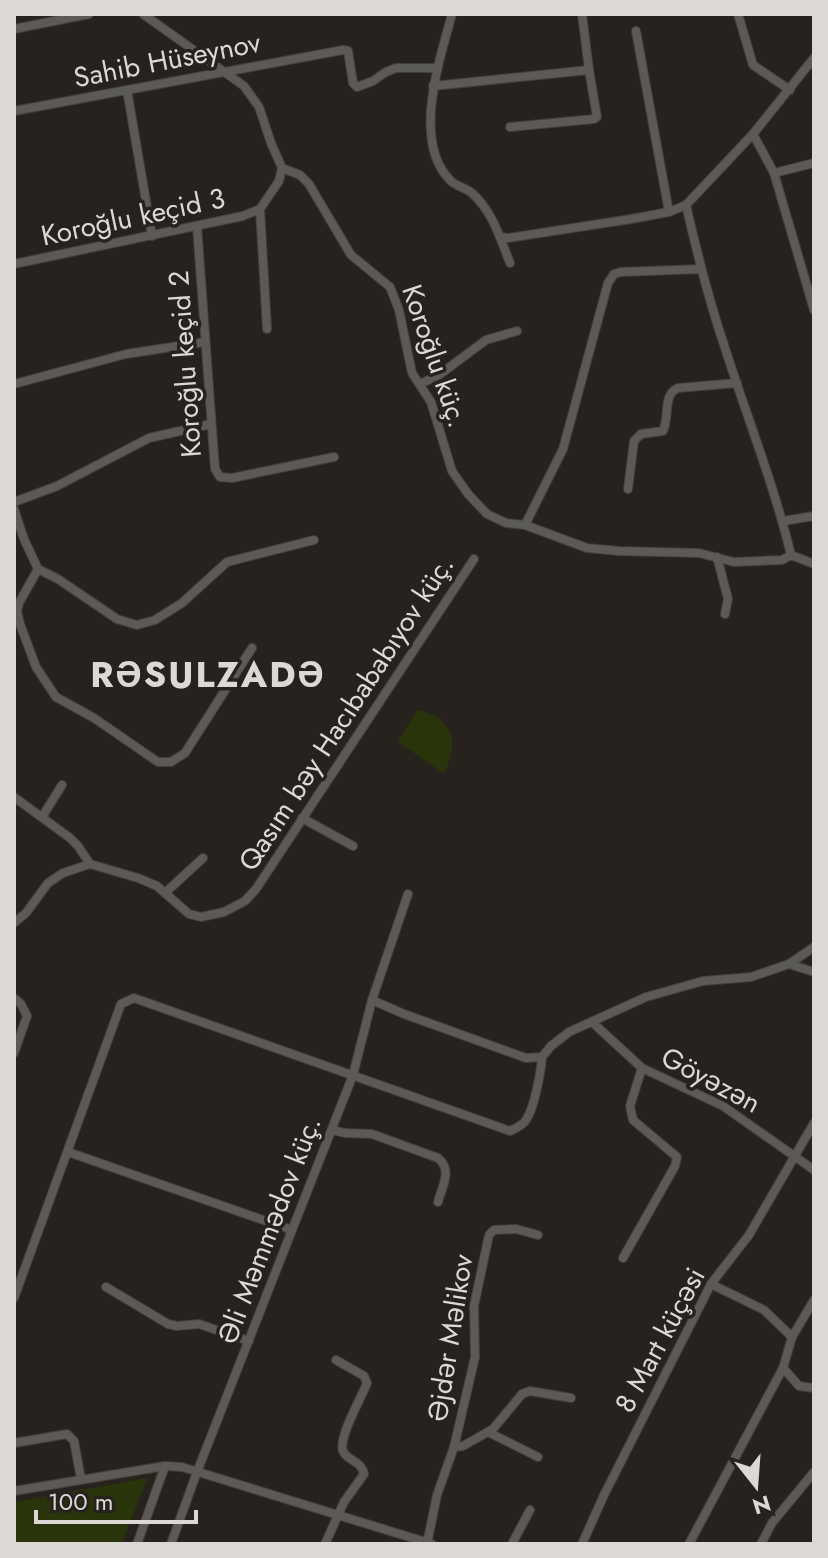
<svg xmlns="http://www.w3.org/2000/svg" width="828" height="1558" font-family="Jost,sans-serif">
  <style>
    .green { fill: #29340b }
    .lines { fill: none; stroke-linecap: round; stroke-linejoin: round }
    .street-casing { stroke: #443f3b; stroke-width: 10 }
    .street { stroke: #5b5a57; stroke-width: 8 }
    .labels { text-anchor: middle; dominant-baseline: central; stroke-width: 7; stroke-linejoin: round; paint-order: stroke }
    .street-label { font-size: 28px; fill: #dbd8d5; stroke: #27221e }
    .district-label { font-size: 36px; font-weight: bold; letter-spacing: 2px; fill: #dbd8d5; stroke: #27221e }
  </style>
  <rect width="100%" height="100%" fill="#27221e"/>
  <g class="green">
    <path d="M 417,710 C 425,712 436,715 441,720 C 459,735 451,756 445,774 L 398,742 Z"/>
    <path d="M 147,1478 L 122,1544 L 14,1544 L 14,1502 Z"/>
  </g>
  <g class="lines">
    <g class="street-casing">
      <g id="street">
        <path d="M 143,14 L 244,86 L 259,107 L 271,143 L 282,168 L 300,175 L 309,184 L 351,255 L 390,287 L 399,310 L 412,373 L 431,402 L 452,471 L 468,494 L 487,514 L 506,523 L 525,525 L 587,548 L 619,551 L 699,553 L 734,562 L 782,560 L 791,555 L 814,564"/>
        <path d="M 452,14 C 440,59 411,143 451,181 C 456,186 466,188 472,193 C 493,212 500,238 510,263"/>
        <path d="M 738,14 L 753,65 L 790,90"/>
        <path d="M 14,29 L 89,14"/>
        <path d="M 636,31 L 669,212"/>
        <path d="M 433,86 L 589,70"/>
        <path d="M 127,90 L 152,236"/>
        <path d="M 14,111 L 343,50 L 348,51 L 353,83 L 357,87 L 373,81 L 386,72 L 396,68 L 437,68"/>
        <path d="M 510,127 L 594,119 L 597,117 L 589,70 L 582,14"/>
        <path d="M 753,134 L 774,173 L 814,310"/>
        <path d="M 774,173 L 814,163"/>
        <path d="M 686,205 C 697,253 709,301 725,348 C 747,417 774,485 791,555"/>
        <path d="M 260,209 L 267,329"/>
        <path d="M 197,226 L 215,469 L 220,477 L 232,478 L 334,457"/>
        <path d="M 500,237 L 508,238 L 631,219 L 669,212 L 686,205 L 753,134 L 814,58"/>
        <path d="M 14,264 L 243,216 L 260,209 L 279,181 L 282,168"/>
        <path d="M 14,384 L 126,354 L 205,342"/>
        <path d="M 420,384 L 439,375 L 486,340 L 517,331"/>
        <path d="M 628,489 L 634,441 L 641,434 L 663,431 C 670,417 662,395 678,388 L 737,383"/>
        <path d="M 14,502 L 57,486 L 149,438 L 211,424"/>
        <path d="M 14,509 L 24,539 L 38,569"/>
        <path d="M 783,521 L 814,516"/>
        <path d="M 525,525 L 563,449 L 608,283 L 614,274 L 621,272 L 701,269"/>
        <path d="M 717,557 L 728,599 L 725,614"/>
        <path d="M 38,569 L 19,603 L 17,611 L 20,624 L 36,667 L 56,697 L 94,718 L 158,762 L 171,762 L 185,753 L 252,648"/>
        <path d="M 38,569 L 58,579 L 117,619 L 137,625 L 155,620 L 182,603 L 227,562 L 314,540"/>
        <path d="M 14,797 L 70,838 L 78,846 L 90,864 L 138,878 L 157,886 L 189,914 L 201,917 L 224,912 L 245,901 L 256,889 L 474,559"/>
        <path d="M 42,817 L 62,785"/>
        <path d="M 302,818 L 353,846"/>
        <path d="M 165,893 L 203,858"/>
        <path d="M 14,923 L 26,913 L 48,883 L 63,873 L 90,864"/>
        <path d="M 789,964 L 814,972"/>
        <path d="M 14,998 L 21,1004 L 27,1016 L 14,1053"/>
        <path d="M 372,1000 L 404,1014 L 526,1058 L 542,1057 L 551,1046 L 569,1032 L 646,997 L 703,981 L 751,977 L 789,964 L 814,947"/>
        <path d="M 592,1022 L 642,1068 L 723,1106 L 814,1170"/>
        <path d="M 332,1130 L 345,1133 L 372,1134 L 438,1158 C 453,1170 442,1187 438,1202"/>
        <path d="M 68,1152 L 292,1230"/>
        <path d="M 623,1258 L 675,1166 L 677,1157 L 633,1120 L 630,1106 L 642,1068"/>
        <path d="M 711,1284 L 764,1310 L 792,1337"/>
        <path d="M 106,1287 L 168,1324 L 177,1326 L 199,1324 L 249,1341"/>
        <path d="M 14,1298 L 121,1004 L 134,998 L 510,1131 C 516,1128 522,1126 526,1120 C 534,1109 541,1072 542,1057"/>
        <path d="M 783,1368 L 799,1386 L 814,1388"/>
        <path d="M 488,1432 L 538,1457"/>
        <path d="M 14,1443 L 67,1434 L 74,1441 L 81,1479"/>
        <path d="M 454,1447 L 463,1446 L 493,1429 L 522,1394 L 530,1391 L 571,1398"/>
        <path d="M 14,1491 L 165,1466 L 182,1467 L 432,1544"/>
        <path d="M 137,1544 L 165,1466"/>
        <path d="M 171,1544 L 197,1472 L 353,1075 L 372,1000 L 408,894"/>
        <path d="M 325,1544 L 344,1502 L 364,1474 C 361,1460 347,1461 343,1451 C 338,1437 362,1397 367,1383 L 364,1376 L 336,1360"/>
        <path d="M 427,1544 L 437,1495 L 454,1447 L 475,1357 L 474,1306 L 489,1235 L 494,1230 L 516,1229 L 538,1235"/>
        <path d="M 512,1544 L 530,1510"/>
        <path d="M 582,1544 L 604,1495 L 711,1284 L 749,1235 L 814,1123"/>
        <path d="M 689,1544 L 783,1368 L 792,1337 L 814,1300"/>
        <path d="M 761,1544 L 772,1523 L 814,1472"/>
      </g>
    </g>
    <use href="#street" class="street"/>
  </g>
  <g class="labels">
    <g class="street-label">
      <text transform="translate(167 60) rotate(-11)">Sahib Hüseynov</text>
      <text transform="translate(133 217) rotate(-12)">Koroğlu keçid 3</text>
      <text transform="translate(435 356) rotate(71)">Koroğlu küç.</text>
      <text transform="translate(185 364) rotate(-94)">Koroğlu keçid 2</text>
      <text transform="translate(346 713) rotate(-57)">Qasım bəy Hacıbababıyov küç.</text>
      <text transform="translate(711 1080) rotate(28)">Göyəzən</text>
      <text transform="translate(269 1230) rotate(-69)">Əli Məmmədov küç.</text>
      <text transform="translate(450 1338) rotate(-81)">Əjdər Məlikov</text>
      <text transform="translate(660 1340) rotate(-62)">8 Mart küçəsi</text>
    </g>
    <g class="district-label">
      <text x="208" y="674">RƏSULZADƏ</text>
    </g>
  </g>
  <rect width="828" height="1558" fill="none" stroke="#dbd8d5" stroke-width="32"/>
  <g transform="translate(756 1486) rotate(163)" stroke="#27221e" stroke-width="6" paint-order="stroke">
  <path d="M0-6L14 30L0 20L-14 30Z" fill="#dbd8d5"/>
  <text y="-12" font-size="22" font-weight="bold" text-anchor="middle" fill="#dbd8d5">N</text>
  </g>
  <path d="M36 1510v12h160v-12" fill="none" stroke="#dbd8d5" stroke-width="4"/>
  <text x="48" y="1510" font-size="24" fill="#dbd8d5" stroke="#27221e" stroke-width="6" paint-order="stroke">100 m</text>
</svg>
